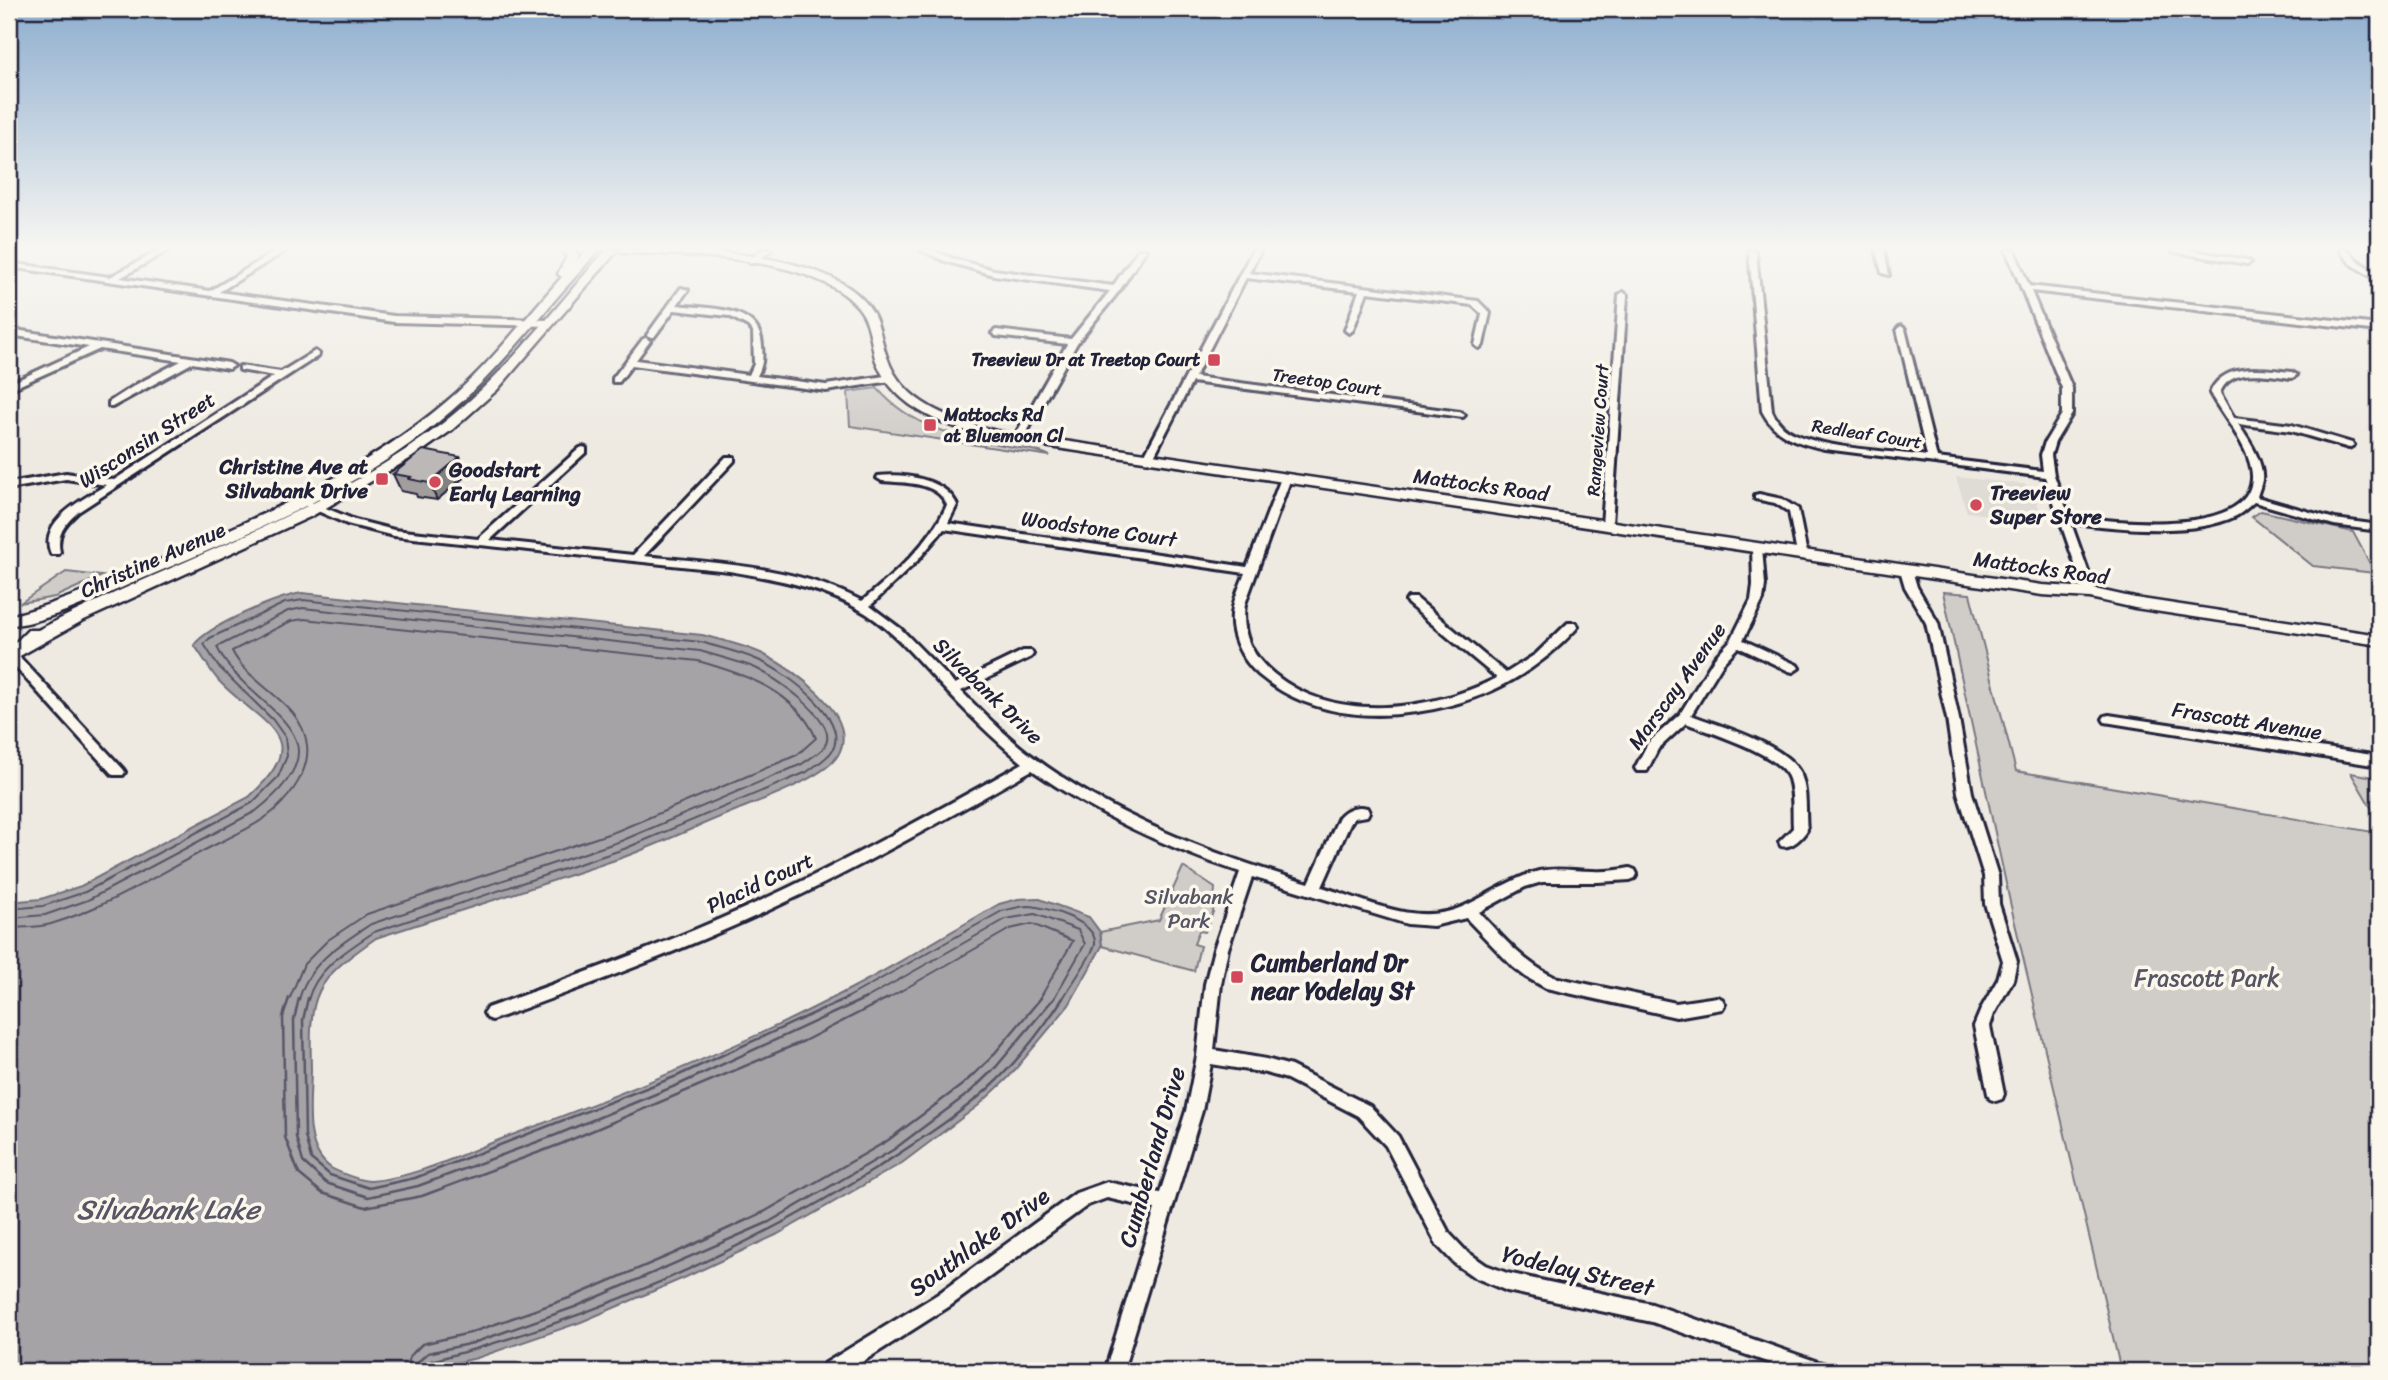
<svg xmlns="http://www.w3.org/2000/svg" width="2388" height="1380" font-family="Sriracha,sans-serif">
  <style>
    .built { fill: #dfdbd5 }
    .green { fill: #d0cdc9; stroke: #797882; stroke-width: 2 }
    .water { fill: #a6a3a7; stroke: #716f7c; stroke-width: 2 }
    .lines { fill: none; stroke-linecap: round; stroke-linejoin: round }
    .shore-far1 { stroke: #575666; stroke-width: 2 }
    .shore { stroke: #575666; stroke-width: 2.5 }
    .minor-casing { stroke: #22223b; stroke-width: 6 }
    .tertiary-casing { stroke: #22223b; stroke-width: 5 }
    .secondary-casing { stroke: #22223b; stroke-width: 5 }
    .minor { fill: #fbf7ec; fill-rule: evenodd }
    .tertiary { fill: #fbf7ec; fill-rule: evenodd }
    .secondary { fill: #fbf7ec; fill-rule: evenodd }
    .wall { fill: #a29e9e; stroke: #22223b; stroke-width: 2 }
    .shaded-wall { fill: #848181; stroke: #22223b; stroke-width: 2 }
    .building { fill: #bcb8b8; stroke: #22223b; stroke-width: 2 }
    .poi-dot { fill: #d1495b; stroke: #fbf7ec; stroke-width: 2.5 }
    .labels { text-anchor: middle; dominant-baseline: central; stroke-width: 7; stroke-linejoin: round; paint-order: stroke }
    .far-poi-label { font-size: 18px; font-weight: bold; fill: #22223b; stroke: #fbf7ec; text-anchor: end }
    .far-street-label { font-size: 18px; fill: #22223b; stroke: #fbf7ec }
    .street-label { font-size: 21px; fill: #22223b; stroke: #fbf7ec }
    .poi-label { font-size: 21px; font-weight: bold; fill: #22223b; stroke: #fbf7ec; text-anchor: start }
    .park-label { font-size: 21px; fill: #565566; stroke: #fbf7ec }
    .near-poi-label { font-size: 24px; font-weight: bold; fill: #22223b; stroke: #fbf7ec; text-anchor: start }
    .near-park-label { font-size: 24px; fill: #565566; stroke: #fbf7ec }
    .near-street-label { font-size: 24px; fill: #22223b; stroke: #fbf7ec }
    .near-water-label { font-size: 28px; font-style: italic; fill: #575666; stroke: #fbf7ec }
  </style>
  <rect width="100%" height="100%" fill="#eeeae2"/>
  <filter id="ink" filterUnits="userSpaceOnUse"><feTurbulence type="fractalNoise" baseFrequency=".0143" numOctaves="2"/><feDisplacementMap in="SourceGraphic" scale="14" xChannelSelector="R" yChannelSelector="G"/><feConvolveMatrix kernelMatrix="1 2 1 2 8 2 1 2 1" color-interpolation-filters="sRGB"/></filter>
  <g filter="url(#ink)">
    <path class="built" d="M 1956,477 L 2024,484 L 2034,493 L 2044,523 L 1967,512 Z"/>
    <g class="green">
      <path d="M 877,388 C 911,428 958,437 1008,446 C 1021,449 1038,449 1050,456 L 850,426 L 848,392 Z"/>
      <path d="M 2261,511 L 2353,532 L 2375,573 L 2313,566 L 2252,517 Z"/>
      <path d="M 66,572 L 102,576 L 55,597 L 20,603 Z"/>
      <path d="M 1943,592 L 1970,594 L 2016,771 L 2379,833 L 2379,1371 L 2121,1371 L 2010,902 Z"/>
      <path d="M 2351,773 L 2379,778 L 2379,821 Z"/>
      <path d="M 1183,867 L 1215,888 L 1213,912 L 1205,932 L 1199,931 L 1194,944 L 1200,946 L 1194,971 L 1102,946 L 1100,932 L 1159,920 Z"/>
    </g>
    <path class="water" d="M 302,593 L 702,635 C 722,640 744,645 763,654 C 792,669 861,715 838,755 C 826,777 761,800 737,810 C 699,825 662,843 624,857 C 542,885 459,911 376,938 C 313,982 309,993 311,1069 C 311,1100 302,1148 331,1168 C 340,1173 361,1181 371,1181 C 419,1177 468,1151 512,1135 C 627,1092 743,1046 852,988 C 902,962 950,932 999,904 L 1018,899 L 1037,898 L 1089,917 L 1100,932 L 1102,946 L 1069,1005 L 1008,1078 L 979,1105 L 902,1163 L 776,1235 L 686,1277 L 581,1322 L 477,1358 L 420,1371 L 9,1371 L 9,902 L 41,899 L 81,886 L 249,797 C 316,736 262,726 219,681 C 209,670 203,656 194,645 C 209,625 277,597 302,593 Z"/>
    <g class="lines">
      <g class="shore-far1">
        <path d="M 9,909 L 43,906 L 85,892 L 252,803 L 278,777 L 287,756 L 285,737 L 273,720 L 218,666 L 204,644 L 210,638 L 285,603 L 303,600 L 701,642 C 720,648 740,652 758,660 C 784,671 851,718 832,751 C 827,759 814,766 807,772 L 624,849 L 374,932 C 349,949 316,968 308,1000"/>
        <path d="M 9,918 L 45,915 L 88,900 L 256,811 C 358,731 246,711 217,647 L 288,611 L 303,608 L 700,651 C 717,656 736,661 753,667 C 772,675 843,722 824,747 C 819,754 808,759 802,764 L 621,841 L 371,924 C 342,943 308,963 299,1000"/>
        <path d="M 9,928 C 23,927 38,928 51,924 C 104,908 152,878 201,852 C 225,839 254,828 275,810 C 292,794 310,770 307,745 C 302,701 250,687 232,651 L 291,621 L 304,619 L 698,661 C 744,674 796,691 816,738 L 797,755 L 617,831 L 367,914 L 328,940 L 304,964 L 289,1000"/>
        <path d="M 843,1000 L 1002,911 C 1011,909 1020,906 1029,906 C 1046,907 1097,921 1095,944 C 1094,953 1068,989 1062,1000"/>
        <path d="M 863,1000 L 1006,919 L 1035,914 L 1078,930 L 1085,944 L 1053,1000"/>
        <path d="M 885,1000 L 1010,929 L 1032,924 L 1073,941 L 1039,1000"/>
      </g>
      <g class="shore">
        <path d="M 289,998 L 283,1017 L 285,1137 L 299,1174 L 322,1193 L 365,1207 L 422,1196 L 561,1144 L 804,1041 L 888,998"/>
        <path d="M 299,998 L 294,1020 L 296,1137 L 303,1162 L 326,1183 L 368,1197 L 418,1186 L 556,1135 L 680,1084 L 866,998"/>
        <path d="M 308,998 L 303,1020 L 305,1136 L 311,1159 L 330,1175 L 369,1188 L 415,1178 L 677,1076 L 847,998"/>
        <path d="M 406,1371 L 410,1356 L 422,1344 L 470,1333 L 572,1297 L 675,1253 L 764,1212 L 887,1141 L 962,1085 L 989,1060 L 1041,998"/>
        <path d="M 417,1371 L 419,1361 L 428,1353 L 473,1343 L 575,1307 L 769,1222 L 893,1150 L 969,1093 L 996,1067 L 1054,998"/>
        <path d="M 426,1371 L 431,1361 C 587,1321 740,1253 877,1168 C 915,1143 955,1118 989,1088 C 1018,1061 1042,1030 1063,998"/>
      </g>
      <g class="minor-casing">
        <g id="minor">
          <path d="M 160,250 L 169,250 L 120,278 L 210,291 L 278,250 L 287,250 L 219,292 L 394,316 L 548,320 L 552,323 L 548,326 L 394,322 L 9,267 L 9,263 L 110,277 Z"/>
          <path d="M 762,250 L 771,250 L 756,263 L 750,263 L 750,259 Z"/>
          <path d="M 921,250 L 931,250 L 951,258 L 994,270 L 1113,286 L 1138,250 L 1146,250 L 1119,291 L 1077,343 L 1023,439 L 1018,442 L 1013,439 L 1067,344 L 996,336 L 992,333 L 996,330 L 1071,339 L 1110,291 L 994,275 L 945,261 Z"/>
          <path d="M 1253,250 L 1261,250 L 1249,273 L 1478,301 L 1490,313 L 1483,345 L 1479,348 L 1475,345 L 1482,314 L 1472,305 L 1367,292 L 1353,330 L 1349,333 L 1345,330 L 1359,291 L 1246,278 L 1195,377 L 1460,412 L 1465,415 L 1463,417 L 1192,382 L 1154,456 L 1153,458 L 1145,458 L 1144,456 Z"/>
          <path d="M 1749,250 L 1756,252 L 1772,411 C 1777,422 1784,429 1795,434 C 1827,449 1890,451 1927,456 L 1897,329 L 1901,326 L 1905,329 L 1937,458 L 2043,471 L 2041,455 L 2045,442 L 2062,414 L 2062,388 L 2006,250 L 2014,250 L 2029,286 L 2379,325 L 2379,331 L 2031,291 L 2072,388 L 2072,414 L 2055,442 L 2051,455 L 2054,475 L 2069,516 C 2109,521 2248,539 2252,479 C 2254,452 2222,416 2210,393 C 2223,361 2264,369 2292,372 L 2297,375 L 2292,378 C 2269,375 2230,366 2220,393 L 2234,418 L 2292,425 L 2352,443 L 2354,445 L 2349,448 L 2291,431 L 2238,424 C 2248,439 2264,461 2262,480 C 2261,486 2258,492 2257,497 L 2335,519 L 2379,525 L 2379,531 L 2334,525 L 2254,502 C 2248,507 2242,513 2236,516 C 2193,537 2117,528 2071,523 L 2096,593 L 2094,596 L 2086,596 L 2045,477 L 1825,449 C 1799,443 1775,437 1762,411 Z"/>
          <path d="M 1876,250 L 1884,250 L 1889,275 L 1882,273 Z"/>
          <path d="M 2171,250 L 2188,250 L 2247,260 L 2251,262 L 2247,264 L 2175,252 Z"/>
          <path d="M 2340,250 L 2348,250 L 2356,259 L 2379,276 L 2379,282 L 2350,263 Z"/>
          <path d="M 681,288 L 688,290 L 677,305 C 707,309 760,305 762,345 C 763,358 763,365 757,376 L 826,385 L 891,375 L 896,378 L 891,381 L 826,391 L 632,365 L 619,382 L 613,382 L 613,378 L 643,339 L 646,338 L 650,341 L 636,360 L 749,375 L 754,364 L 753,332 L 748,326 L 729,316 L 674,310 L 654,337 L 648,337 L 647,335 Z"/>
          <path d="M 1623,292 L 1627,295 L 1612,525 L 1607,528 L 1602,525 L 1619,295 Z"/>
          <path d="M 9,329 L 229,363 L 234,366 L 229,369 L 192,363 L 112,407 L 109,406 L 109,402 L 137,384 L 181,361 L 100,349 L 9,390 L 9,384 L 89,347 L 9,335 Z"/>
          <path d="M 315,351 L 319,354 L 318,356 L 78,512 C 65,524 56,534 60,552 L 59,554 L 51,554 C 37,521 84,499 106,485 L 66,479 L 9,489 L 9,483 L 66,473 L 114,480 L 274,376 L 240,370 L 240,366 L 281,372 Z"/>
          <path d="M 583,447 L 586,448 L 586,452 L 490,540 L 633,555 L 726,457 L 734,457 L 734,461 L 644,556 C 717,563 796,566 862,601 C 893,576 930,543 947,505 C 937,481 904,483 882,481 L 877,478 L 878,476 C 904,473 946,479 957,505 L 948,523 L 1247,567 L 1281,478 L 1286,475 L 1291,478 L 1245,604 C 1241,634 1251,655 1274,674 C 1335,724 1430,711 1497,678 L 1408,604 L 1406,601 L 1408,598 L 1416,598 L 1506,673 L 1536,654 L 1568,623 L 1576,623 L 1578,626 L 1576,629 C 1542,666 1500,692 1451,705 C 1385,722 1313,720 1259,675 C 1242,660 1230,637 1232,614 C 1233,600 1240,586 1245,573 L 944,529 L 917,561 L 870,606 L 901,629 L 955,684 L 1023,651 L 1031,651 L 1033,654 L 1031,657 L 961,691 C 984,714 1007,737 1032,756 C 1115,818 1211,854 1309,883 L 1339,817 C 1346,809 1356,805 1367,808 L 1369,812 L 1367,816 L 1354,818 L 1350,824 L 1322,887 C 1366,900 1416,927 1462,907 C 1487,896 1511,878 1539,871 C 1557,867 1575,871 1593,871 C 1605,872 1618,870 1630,868 L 1635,870 L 1637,874 L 1635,878 L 1630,880 L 1598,882 L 1542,882 L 1525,887 L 1479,912 C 1502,937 1523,962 1554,977 L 1676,1003 L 1717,997 L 1722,999 L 1725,1004 L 1722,1009 L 1676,1017 L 1546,988 L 1526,977 L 1513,967 L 1466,918 L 1433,926 L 1407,924 L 1252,877 L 1228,949 L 1221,984 L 1214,1050 L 1266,1059 L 1291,1066 L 1370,1106 L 1398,1136 L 1449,1233 L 1466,1251 L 1486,1265 L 1507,1273 L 1652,1304 L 1818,1362 L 1825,1364 L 1827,1371 L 1793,1371 L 1652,1322 L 1507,1291 L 1474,1277 L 1454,1263 L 1437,1245 L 1386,1146 L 1358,1116 L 1287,1079 L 1266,1073 L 1211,1064 L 1202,1111 L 1123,1371 L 1105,1371 L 1155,1209 L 1107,1198 L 1088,1205 L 950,1306 L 848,1371 L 822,1371 L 824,1364 L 938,1294 L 1076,1193 L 1107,1182 L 1160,1193 L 1186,1111 L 1197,1056 L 1205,984 L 1214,949 L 1240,872 C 1165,847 1096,815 1032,770 C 946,819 859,868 769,910 C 679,952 586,986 492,1020 L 487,1018 L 484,1013 L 487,1008 C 565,980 644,952 720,919 C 824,874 924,818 1023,763 C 992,738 964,710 937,681 C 915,657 894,632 867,614 C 826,588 777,579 729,571 L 394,536 L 347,524 L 302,504 L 303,502 L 311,502 L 355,520 L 394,530 L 478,539 L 580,448 Z"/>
          <path d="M 1759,494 L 1782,499 L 1798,509 L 1807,554 L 1806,556 L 1798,556 L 1797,554 L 1789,512 L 1775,503 L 1755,499 L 1755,495 Z"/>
          <path d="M 1757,544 L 1762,547 L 1765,585 L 1763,600 L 1743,640 L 1797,665 L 1799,668 L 1793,672 L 1789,671 L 1738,647 L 1723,663 L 1691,715 C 1722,727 1787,744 1801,775 C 1808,792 1805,813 1807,830 C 1802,838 1791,849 1781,846 L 1779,842 L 1793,828 C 1792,812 1794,795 1789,779 C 1780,753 1710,733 1686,723 L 1658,749 L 1647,771 L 1637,771 L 1635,768 L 1648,743 L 1680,714 L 1715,657 L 1731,640 L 1751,600 L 1753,585 L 1752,547 Z"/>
          <path d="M 1906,567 L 1912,570 L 1917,587 L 1938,623 L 1959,719 L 1972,793 L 1998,876 L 1999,904 L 2017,961 L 2013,980 L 1994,1014 L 1990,1026 L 2004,1094 L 2002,1099 L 1996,1101 L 1990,1099 L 1988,1094 L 1974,1026 L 1982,1007 L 1998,979 L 2003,961 L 1985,904 L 1984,876 L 1958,793 L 1947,719 L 1926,623 L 1905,587 L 1900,570 Z"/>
          <path d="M 11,651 L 15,652 L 123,769 L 125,772 L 123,775 L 113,775 L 9,660 L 9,652 Z"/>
          <path d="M 2109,715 L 2379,756 L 2379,766 L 2105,722 L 2103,719 L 2105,716 Z"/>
        </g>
      </g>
      <g class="tertiary-casing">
        <path id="tertiary" d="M 617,250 C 681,247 823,250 866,303 C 880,319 880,338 887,357 C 902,404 953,420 996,431 L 2042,585 L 2090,588 L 2135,598 L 2379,635 L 2379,645 L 2135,608 L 2090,598 L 2042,595 L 996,439 C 949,427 895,411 876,361 C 870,342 871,321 857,306 C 813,256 685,254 622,253 Z"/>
      </g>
      <g class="secondary-casing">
        <g id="secondary">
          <path d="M 561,250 L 573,250 L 579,255 L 576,261 L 586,250 L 598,250 C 584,268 567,285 553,302 C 514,349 475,394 427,431 C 339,500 231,540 130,584 C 107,594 31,629 10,624 L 10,616 C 67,601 120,577 174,554 C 270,512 366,470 446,402 C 490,365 524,319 562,277 L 558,274 L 567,256 Z"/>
          <path d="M 606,250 L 618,250 L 497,390 L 452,430 L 418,454 L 312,516 L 82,621 L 9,662 L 9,649 L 28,630 L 38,630 C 173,559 321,517 443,423 C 506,374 554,309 606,250 Z"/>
          <path d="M 645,250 L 657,250 L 658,251 L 652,254 Z"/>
        </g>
      </g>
      <use href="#minor" class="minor"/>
      <use href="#tertiary" class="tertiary"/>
      <use href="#secondary" class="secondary"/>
    </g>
    <path class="wall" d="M 393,474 L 468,474 L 437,500 L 417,497 L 416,494 L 401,491 Z"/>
    <path class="shaded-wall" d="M 460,457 L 468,474 L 437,500 L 429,483 Z"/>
    <path class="building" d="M 423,450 L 460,457 L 429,483 L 409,479 L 411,477 L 393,474 Z"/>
  </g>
  <linearGradient id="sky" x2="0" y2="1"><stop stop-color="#8dadce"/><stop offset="0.56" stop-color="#f7f6f2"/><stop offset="1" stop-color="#f7f6f2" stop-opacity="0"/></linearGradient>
  <rect width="2388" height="443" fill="url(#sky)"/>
  <g class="poi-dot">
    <rect x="1207" y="353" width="14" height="14" rx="3.5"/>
    <rect x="923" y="418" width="14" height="14" rx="3.5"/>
    <rect x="375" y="472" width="14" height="14" rx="3.5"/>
    <circle cx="435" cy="482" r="7"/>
    <circle cx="1976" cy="505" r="7"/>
    <rect x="1230" y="970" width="14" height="14" rx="3.5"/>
  </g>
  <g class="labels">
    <g class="far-poi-label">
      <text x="1200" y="360">Treeview Dr at Treetop Court</text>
      <text x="944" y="415" text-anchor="start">Mattocks Rd<tspan x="944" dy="21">at Bluemoon Cl</tspan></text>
    </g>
    <g class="far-street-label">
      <text transform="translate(1327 382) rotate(8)">Treetop Court</text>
      <text transform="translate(1598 430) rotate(-86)">Rangeview Court</text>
      <text transform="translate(1867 434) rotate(9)">Redleaf Court</text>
    </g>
    <g class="street-label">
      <text transform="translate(147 440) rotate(-33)">Wisconsin Street</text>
      <text transform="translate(1481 485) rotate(8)">Mattocks Road</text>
      <text transform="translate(1099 529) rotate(8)">Woodstone Court</text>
      <text transform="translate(153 560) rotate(-24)">Christine Avenue</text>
      <text transform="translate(2041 568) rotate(8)">Mattocks Road</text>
      <text transform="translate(1677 686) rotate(-54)">Marscay Avenue</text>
      <text transform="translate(988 691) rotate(44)">Silvabank Drive</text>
      <text transform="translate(2247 721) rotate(9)">Frascott Avenue</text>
      <text transform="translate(760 883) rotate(-25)">Placid Court</text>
    </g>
    <g class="poi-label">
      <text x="368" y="467" text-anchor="end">Christine Ave at<tspan x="368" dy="24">Silvabank Drive</tspan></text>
      <text x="449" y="470">Goodstart<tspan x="449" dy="24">Early Learning</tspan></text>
      <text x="1990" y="493">Treeview<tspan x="1990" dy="24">Super Store</tspan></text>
    </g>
    <g class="park-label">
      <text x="1189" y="897">Silvabank<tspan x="1189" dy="24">Park</tspan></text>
    </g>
    <g class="near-poi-label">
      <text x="1251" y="963">Cumberland Dr<tspan x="1251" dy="28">near Yodelay St</tspan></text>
    </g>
    <g class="near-park-label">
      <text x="2207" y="978">Frascott Park</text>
    </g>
    <g class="near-street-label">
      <text transform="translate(1152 1157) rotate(-74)">Cumberland Drive</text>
      <text transform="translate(979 1242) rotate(-36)">Southlake Drive</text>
      <text transform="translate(1578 1271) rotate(13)">Yodelay Street</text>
    </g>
    <g class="near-water-label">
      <text x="168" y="1209">Silvabank Lake</text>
    </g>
  </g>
  <rect width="2388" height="1380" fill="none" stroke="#fbf7ec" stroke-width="35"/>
  <rect x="18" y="18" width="2353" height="1345" fill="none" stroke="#22223b" stroke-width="2.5" filter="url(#ink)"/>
</svg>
